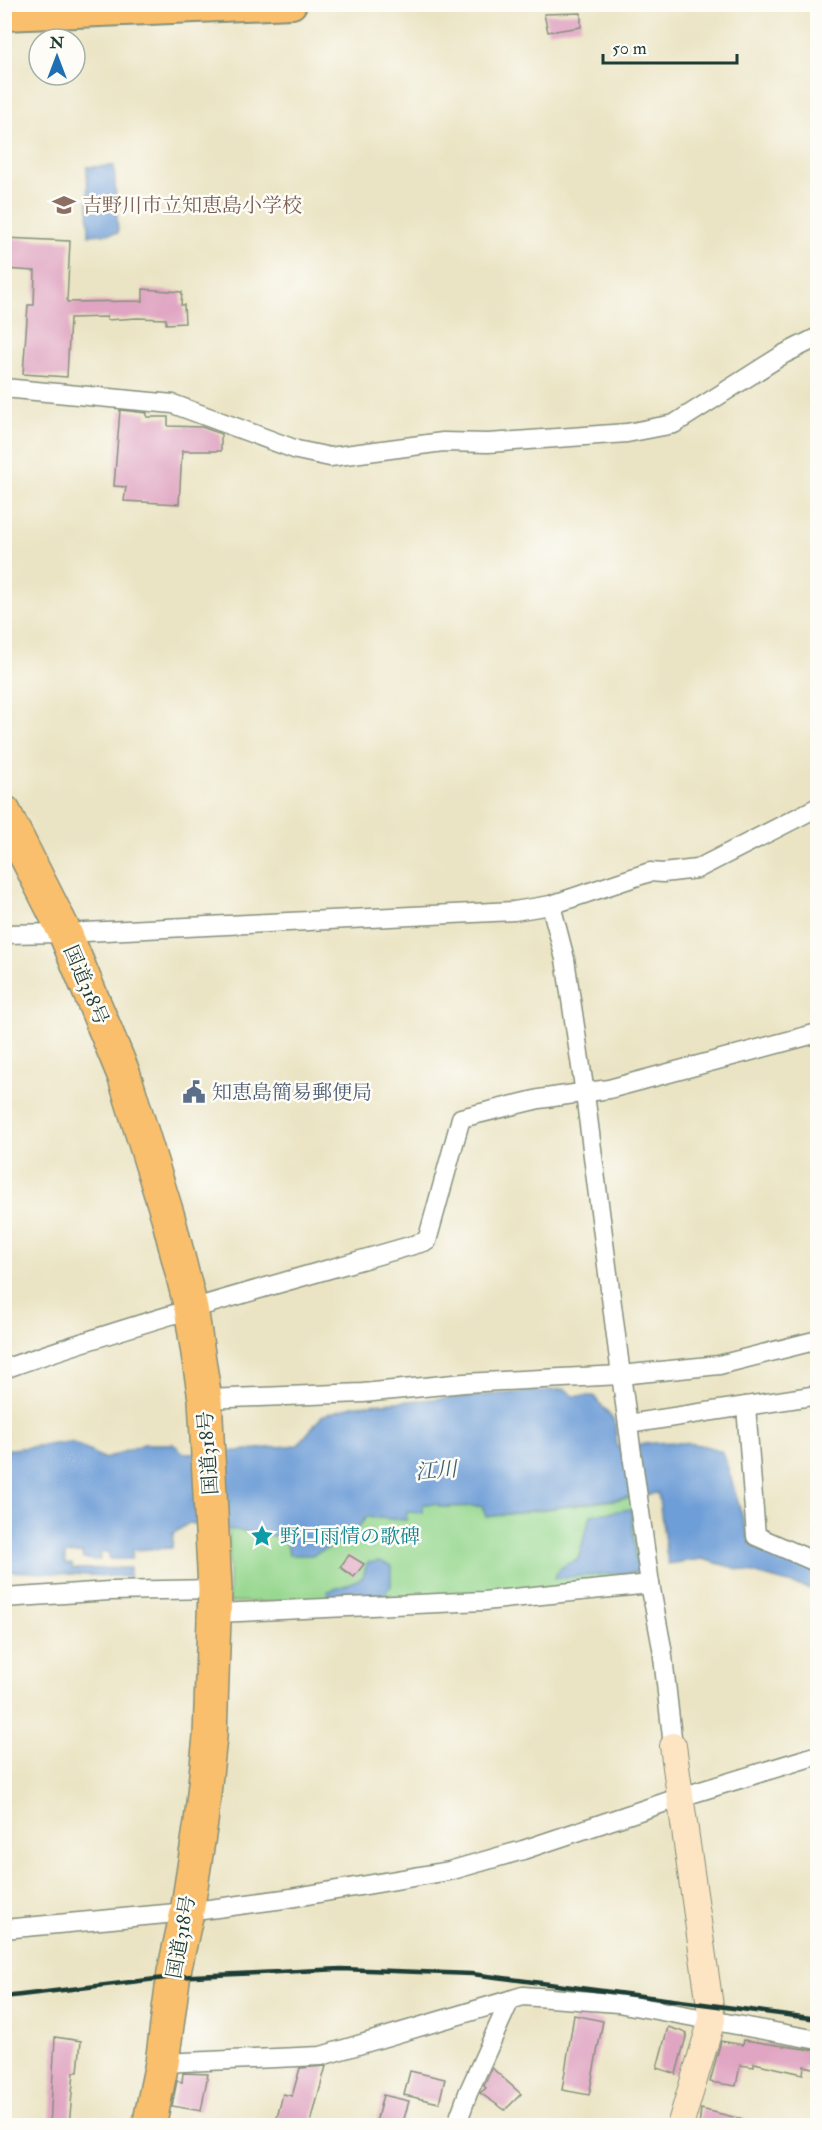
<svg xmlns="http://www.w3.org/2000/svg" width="822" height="2130" font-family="'IM FELL Double Pica','Noto Serif JP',serif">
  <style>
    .green { fill: #95d78e; stroke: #5a8a61; stroke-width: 1.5 }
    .water { fill: #6e9ed7; stroke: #466e86; stroke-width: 1.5 }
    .building { fill: #e0a5c2 }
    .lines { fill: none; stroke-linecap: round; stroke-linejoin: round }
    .street-casing { stroke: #85907c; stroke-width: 21 }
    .secondary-casing { stroke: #85907c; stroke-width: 28 }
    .primary-casing { stroke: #85907c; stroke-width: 32 }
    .highway-casing { stroke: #85907c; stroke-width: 36 }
    .street { stroke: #fff; stroke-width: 18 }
    .secondary { stroke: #fde5c4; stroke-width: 26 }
    .primary { stroke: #f9bf6c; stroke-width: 28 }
    .highway { stroke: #f9bf6c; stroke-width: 33 }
    .rail { stroke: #1f3d34; stroke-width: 4.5 }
    .labels { text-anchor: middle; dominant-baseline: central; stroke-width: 5; stroke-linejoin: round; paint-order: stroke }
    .education-label { font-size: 20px; fill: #785e54; stroke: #fdfcf7; text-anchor: start }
    .street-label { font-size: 20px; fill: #1f3d34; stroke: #fdfcf7 }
    .service-label { font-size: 20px; fill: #4e5e75; stroke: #fdfcf7; text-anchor: start }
    .culture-label { font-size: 20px; fill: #0d838f; stroke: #fdfcf7; text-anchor: start }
    .water-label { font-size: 21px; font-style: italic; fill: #3b5f6d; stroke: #fdfcf7 }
  </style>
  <rect width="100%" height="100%" fill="#fdfcf7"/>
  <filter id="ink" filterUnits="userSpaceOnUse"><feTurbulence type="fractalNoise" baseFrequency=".0167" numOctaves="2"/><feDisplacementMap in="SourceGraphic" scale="12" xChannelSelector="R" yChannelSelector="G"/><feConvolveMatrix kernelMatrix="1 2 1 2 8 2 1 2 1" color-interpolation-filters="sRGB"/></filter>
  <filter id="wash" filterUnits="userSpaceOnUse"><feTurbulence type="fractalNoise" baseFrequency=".008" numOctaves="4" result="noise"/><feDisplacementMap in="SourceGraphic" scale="24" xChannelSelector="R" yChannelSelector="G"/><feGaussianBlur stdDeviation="1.35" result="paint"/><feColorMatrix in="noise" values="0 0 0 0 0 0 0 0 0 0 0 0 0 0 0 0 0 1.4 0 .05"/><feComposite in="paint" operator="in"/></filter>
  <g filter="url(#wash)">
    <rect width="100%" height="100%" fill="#ebe4c4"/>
    <path class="green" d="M 639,1497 L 650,1584 L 482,1601 L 229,1602 L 229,1528 L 287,1538 L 350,1539 L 366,1517 L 406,1520 L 406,1512 L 422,1504 L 436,1504 L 442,1507 L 482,1506 L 487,1517 Z"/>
    <g class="water">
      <path d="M 114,166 L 118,233 L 89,235 L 87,167 Z"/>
      <path d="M 565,1389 L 574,1396 L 594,1396 L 615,1422 L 617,1447 C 651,1443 690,1437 723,1452 L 751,1545 L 817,1570 L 818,1591 L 702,1559 L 668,1564 L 658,1493 L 486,1517 L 482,1506 L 442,1507 L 436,1504 L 423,1504 L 423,1513 L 407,1512 L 406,1520 L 366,1517 L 350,1539 L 312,1555 L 289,1555 L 286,1538 L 189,1523 L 173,1534 L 172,1548 L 133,1550 L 132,1559 L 109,1559 L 108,1552 L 100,1552 L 100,1560 L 83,1559 L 82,1553 L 65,1554 L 65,1564 L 72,1564 L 73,1569 L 130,1568 L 130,1577 L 5,1571 L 5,1450 L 71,1442 L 105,1459 L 144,1444 L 173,1444 L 184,1453 L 227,1452 L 298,1445 L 322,1416 L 355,1405 Z"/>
      <path d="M 631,1509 L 637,1572 L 555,1578 C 559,1565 566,1565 578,1559 L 591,1515 Z"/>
      <path d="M 379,1561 L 391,1566 L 391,1586 L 379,1600 L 329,1602 L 327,1597 L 328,1591 L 349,1584 L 363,1577 L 367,1563 Z"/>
    </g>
    <g id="blocks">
      <g class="building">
        <path d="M 581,13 L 581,27 L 548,32 L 544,14 Z"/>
        <path d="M 4,238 L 70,241 L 67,302 L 143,301 L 143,289 L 182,292 L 181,305 L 184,305 L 185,323 L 166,324 L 166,319 L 137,318 L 107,320 L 107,317 L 70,318 L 67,377 L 23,374 L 28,305 L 34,305 L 35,271 L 4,269 Z"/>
        <path d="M 120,410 L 147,413 L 147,417 L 168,417 L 168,426 L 202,427 L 221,434 L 221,451 L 182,451 L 179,504 L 124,501 L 126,487 L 114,486 Z"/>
        <path d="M 349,1555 L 364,1564 L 354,1577 L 340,1567 Z"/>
        <path d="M 574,2015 L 603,2021 L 589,2095 L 562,2090 Z"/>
        <path d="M 668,2027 L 687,2033 L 676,2074 L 657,2068 Z"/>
        <path d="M 55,2037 L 81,2041 L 78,2072 L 74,2072 L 69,2126 L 50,2126 Z"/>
        <path d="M 744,2040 L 818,2051 L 818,2069 L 804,2066 L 803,2074 L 754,2063 L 754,2067 L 740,2065 L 736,2086 L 710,2082 L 721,2041 L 743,2045 Z"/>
        <path d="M 326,2066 L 310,2126 L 275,2126 L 283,2094 L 292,2096 L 300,2068 Z"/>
        <path d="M 492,2068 L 521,2094 L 505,2110 L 480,2093 L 486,2088 L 484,2086 Z"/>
        <path d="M 410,2071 L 445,2079 L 439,2103 L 404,2095 Z"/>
        <path d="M 183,2073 L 208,2074 L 201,2111 L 172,2106 L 177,2081 L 182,2082 Z"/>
        <path d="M 383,2095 L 409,2101 L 402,2126 L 375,2126 Z"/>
        <path d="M 701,2109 L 746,2120 L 745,2126 L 699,2126 Z"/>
      </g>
    </g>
  </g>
  <g filter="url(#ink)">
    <use href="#blocks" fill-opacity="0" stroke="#85907c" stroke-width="1.5"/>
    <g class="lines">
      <g class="street-casing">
        <g id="street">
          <path d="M 4,388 L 173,404 L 297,450 L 330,457 L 443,442 L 488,443 L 627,433 L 674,424 L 784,354 L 818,337"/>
          <path d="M 551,905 L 565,959 L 585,1094 L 621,1375 L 650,1584 L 662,1648 L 673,1746"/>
          <path d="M 4,934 L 65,933 L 514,911 L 551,905 L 650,872 L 663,873 L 697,869 L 818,807"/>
          <path d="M 4,1369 C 143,1320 286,1282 427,1241 L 461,1118 L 539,1099 L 609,1089 L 818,1033"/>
          <path d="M 205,1399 L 363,1393 L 464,1383 L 621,1375 L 719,1365 L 818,1340"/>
          <path d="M 746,1406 L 756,1536 L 818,1563"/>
          <path d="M 628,1424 L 818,1395"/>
          <path d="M 4,1598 L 109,1591 L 215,1589"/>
          <path d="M 216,1613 L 484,1601 L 650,1584"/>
          <path d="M 4,1929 L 187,1912 L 284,1899 L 449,1871 L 523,1850 L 681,1797 L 818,1755"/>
          <path d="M 162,2063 L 321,2056 L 523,1996 L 618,2003 L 818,2040"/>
          <path d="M 456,2126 L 468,2093 L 510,2000"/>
        </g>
      </g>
      <g class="secondary-casing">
        <path id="secondary" d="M 673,1746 L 712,2020 L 680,2126"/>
      </g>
      <g class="primary-casing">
        <path id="primary" d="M 4,16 L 292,4"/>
      </g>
      <g class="highway-casing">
        <path id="highway" d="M 4,812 L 65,933 L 124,1075 L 168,1217 L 191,1308 L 205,1399 L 215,1589 L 210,1737 L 201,1822 L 187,1912 L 174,1972 L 162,2063 L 149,2126"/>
      </g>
      <use href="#street" class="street"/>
      <use href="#secondary" class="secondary"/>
      <use href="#primary" class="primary"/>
      <use href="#highway" class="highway"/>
      <path class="rail" d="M 4,1997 L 173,1977 L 341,1969 L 472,1974 L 818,2019"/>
    </g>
  </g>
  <defs>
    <g id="school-bare" transform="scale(1.8)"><path d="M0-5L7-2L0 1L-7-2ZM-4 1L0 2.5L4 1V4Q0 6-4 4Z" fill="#8d6e63" stroke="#fdfcf7" stroke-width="2.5" paint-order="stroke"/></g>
    <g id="civic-bare" transform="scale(1.8)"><path d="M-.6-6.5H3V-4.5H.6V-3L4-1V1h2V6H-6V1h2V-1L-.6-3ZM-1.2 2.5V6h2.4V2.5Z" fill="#5c6f8a" stroke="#fdfcf7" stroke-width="2.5" paint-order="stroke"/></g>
    <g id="sight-bare" transform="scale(1.8)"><path d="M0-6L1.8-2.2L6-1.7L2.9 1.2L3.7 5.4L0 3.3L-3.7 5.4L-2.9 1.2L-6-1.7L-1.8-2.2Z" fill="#0f9aa8" stroke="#fdfcf7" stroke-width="2.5" paint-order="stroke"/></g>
  </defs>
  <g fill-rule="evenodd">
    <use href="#school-bare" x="64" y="205"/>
    <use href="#civic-bare" x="194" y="1092"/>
    <use href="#sight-bare" x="262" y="1536"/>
  </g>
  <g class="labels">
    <g class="education-label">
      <text x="82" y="205">吉野川市立知恵島小学校</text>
    </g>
    <g class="street-label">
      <text transform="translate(86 985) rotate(67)">国道318号</text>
      <text transform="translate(208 1453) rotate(-94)">国道318号</text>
      <text transform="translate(181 1937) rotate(-80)">国道318号</text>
    </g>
    <g class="service-label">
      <text x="212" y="1092">知恵島簡易郵便局</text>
    </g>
    <g class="culture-label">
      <text x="280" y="1536">野口雨情の歌碑</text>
    </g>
    <g class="water-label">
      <text transform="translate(436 1471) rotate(-5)">江川</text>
    </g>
  </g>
  <rect width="822" height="2130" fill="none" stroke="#fdfcf7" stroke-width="24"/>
  <g transform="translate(57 57)"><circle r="28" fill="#fdfcf7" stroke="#a4b0a9" stroke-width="1.5"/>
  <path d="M0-4.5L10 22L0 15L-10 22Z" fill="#1f6fb2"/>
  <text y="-9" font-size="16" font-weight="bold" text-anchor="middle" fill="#1f3d34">N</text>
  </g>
  <path d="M603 54v9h134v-9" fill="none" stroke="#1f3d34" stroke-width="3"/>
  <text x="612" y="54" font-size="18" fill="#1f3d34" stroke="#fdfcf7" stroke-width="4.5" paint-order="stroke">50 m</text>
</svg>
